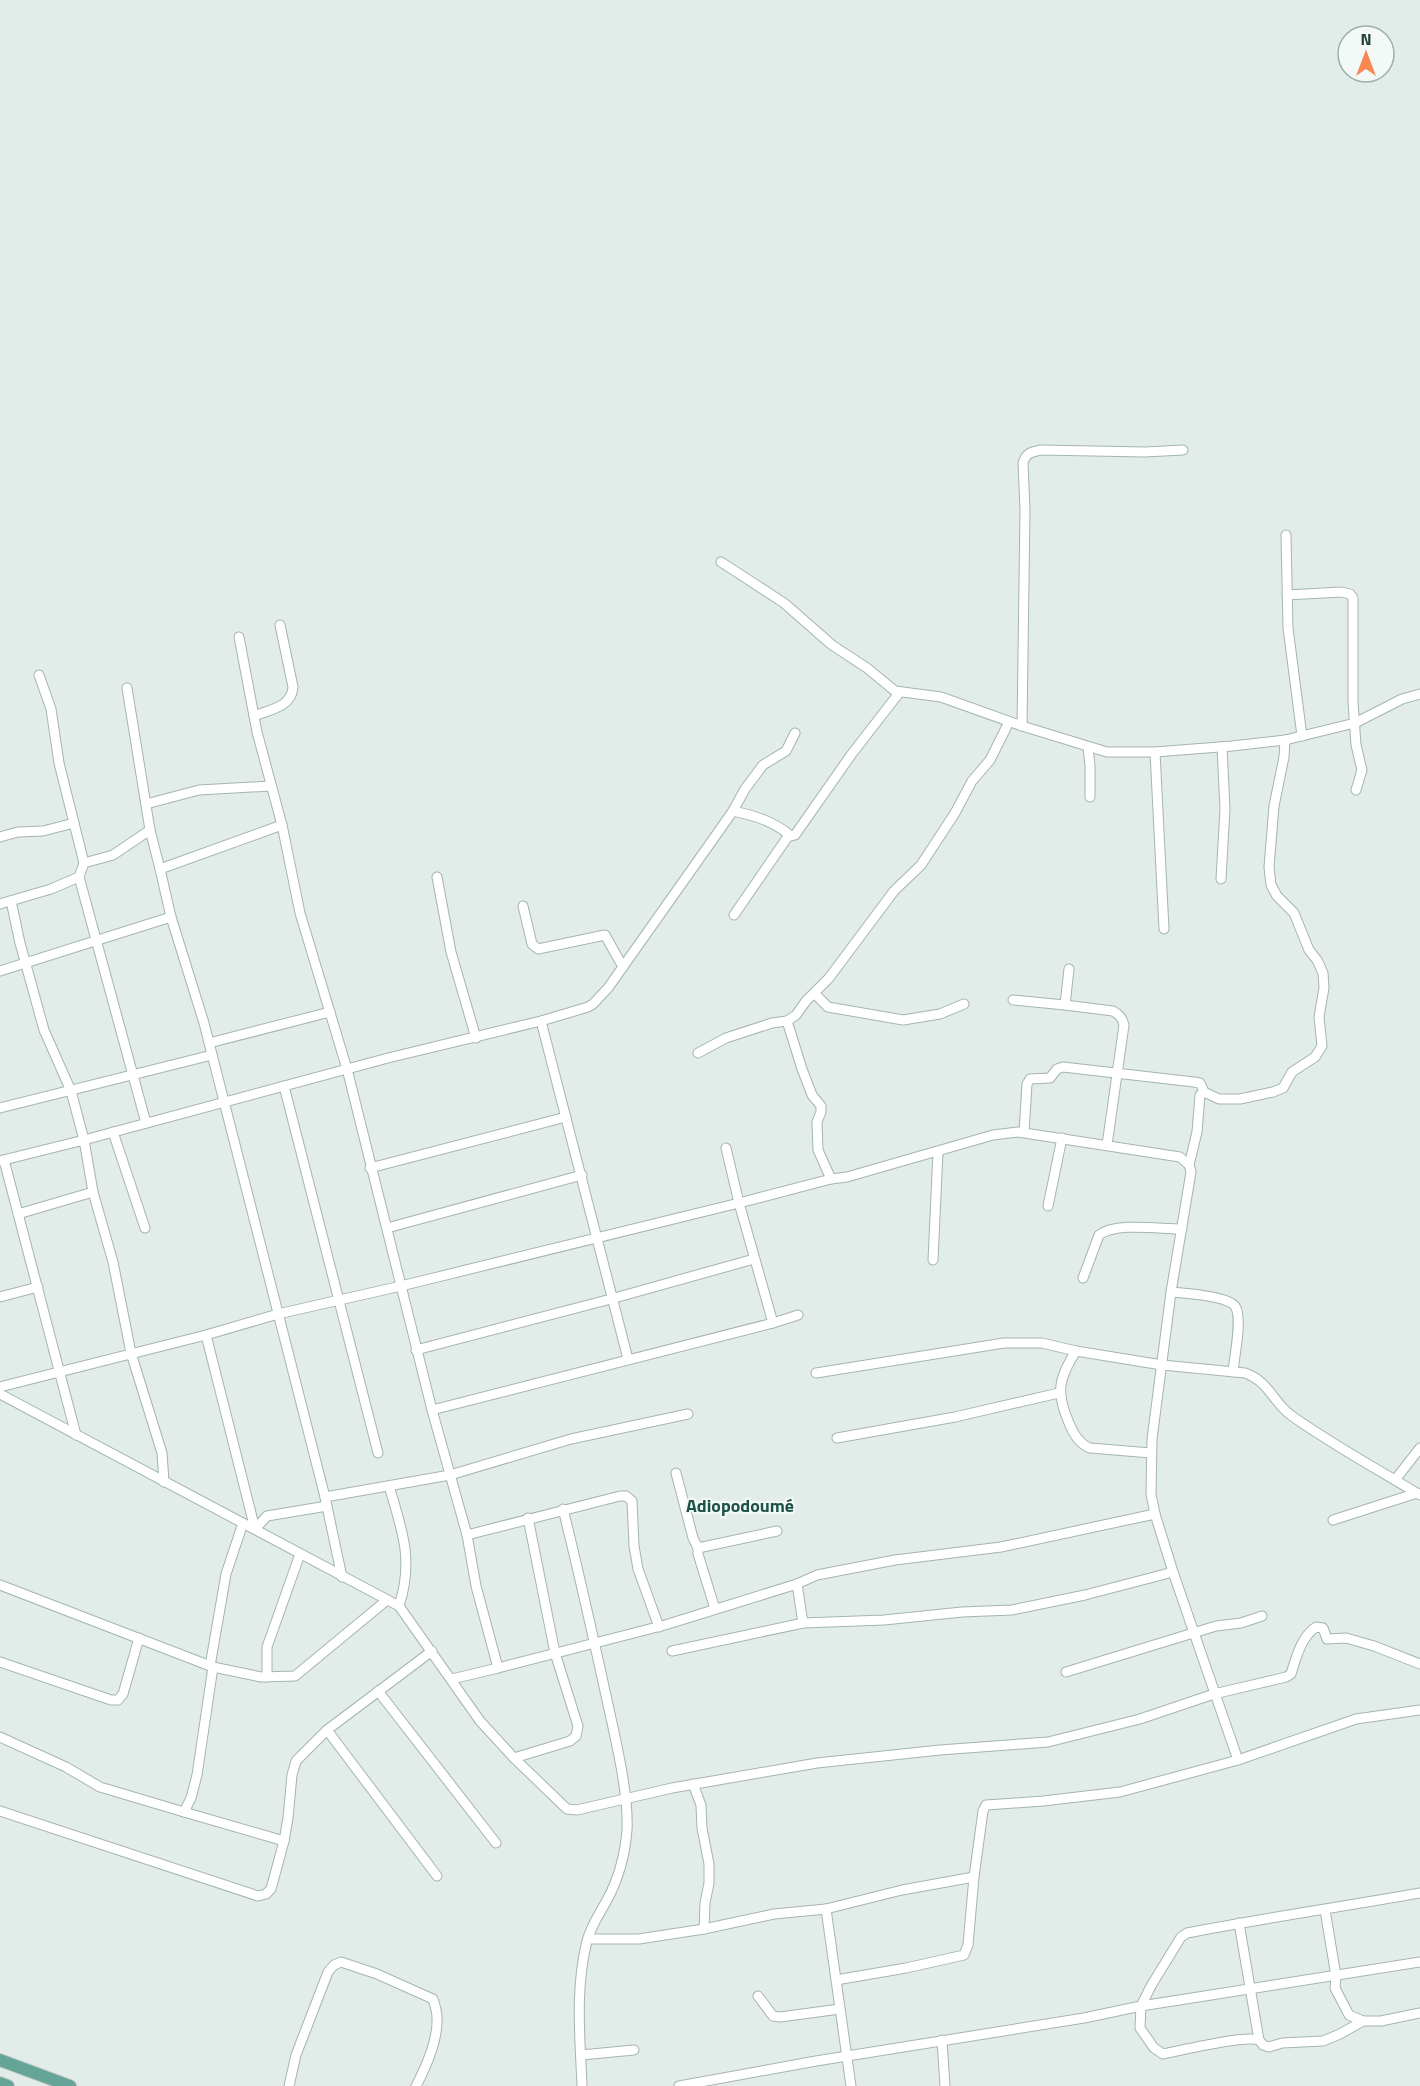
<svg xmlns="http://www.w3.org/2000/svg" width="1420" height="2086" font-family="'Titillium Web',sans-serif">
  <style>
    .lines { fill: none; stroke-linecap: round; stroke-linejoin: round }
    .minor-casing { stroke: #a4b5b1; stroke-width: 11 }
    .major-casing { stroke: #c1c9c8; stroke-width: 14 }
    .minor { stroke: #fff; stroke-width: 9 }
    .major { stroke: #64a598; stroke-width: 12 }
    .labels { text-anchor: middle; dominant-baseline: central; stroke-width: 4.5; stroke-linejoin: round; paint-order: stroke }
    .quarter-label { font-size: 18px; font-weight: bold; fill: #1c5248; stroke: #f3f9f6 }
  </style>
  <rect width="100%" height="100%" fill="#e2ede9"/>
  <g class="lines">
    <g class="minor-casing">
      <g id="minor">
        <path d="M 1286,535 L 1288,628 L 1302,736"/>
        <path d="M 721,562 L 784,603 L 832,645 L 867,668 L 895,691 L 941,697 L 1022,726 L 1107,752 L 1155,752 L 1232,746 L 1285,740 L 1355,723 L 1402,699 L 1420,694"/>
        <path d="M 1287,595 L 1341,592 L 1350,594 L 1353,598 L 1353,702 L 1356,745 L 1362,770 L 1356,790"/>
        <path d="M 239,637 L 257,732 L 282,825 L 300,913 L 347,1069 L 432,1410 L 467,1535 L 476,1586 L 498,1668 L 452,1679"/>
        <path d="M 127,688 L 150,830 L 160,869 L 171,917 L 204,1023 L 325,1497 L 342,1577"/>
        <path d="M 254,716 C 269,710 292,707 293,687 L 280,625"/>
        <path d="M 1022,726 L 1025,510 L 1023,463 C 1026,453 1031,452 1041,450 L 1145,452 L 1183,450"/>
        <path d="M 1088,747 L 1090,766 L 1090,797"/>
        <path d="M 1155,752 L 1164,929"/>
        <path d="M 146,804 L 199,790 L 271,786"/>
        <path d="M 733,811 C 756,816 773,821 791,836 L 795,835 L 851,755 L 899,693"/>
        <path d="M 0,837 L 18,832 L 43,831 L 74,823"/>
        <path d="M 84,863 L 113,855 L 150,830"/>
        <path d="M 160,869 L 282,825"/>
        <path d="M 79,877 L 146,1123"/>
        <path d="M 437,877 L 451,952 L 476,1038"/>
        <path d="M 1221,879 L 1225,809 L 1222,747"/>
        <path d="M 11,901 L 20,943 L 44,1030 L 71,1091 L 84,1140 L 93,1192 L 113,1262 L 131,1353 L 162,1453 L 164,1482"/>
        <path d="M 0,904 L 51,889 L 79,877 L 84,863 L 59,763 L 51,709 L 39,675"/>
        <path d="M 523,906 L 532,944 L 538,949 L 605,935 L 623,967"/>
        <path d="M 734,915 L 789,835"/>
        <path d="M 0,971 L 171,917"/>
        <path d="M 815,994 L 828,1007 L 903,1020 L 940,1014 L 964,1004"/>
        <path d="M 1013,1000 L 1065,1005 L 1069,969"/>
        <path d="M 1065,1005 L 1113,1011 C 1120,1015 1122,1018 1124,1025 L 1107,1145"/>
        <path d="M 541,1021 L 628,1359"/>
        <path d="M 787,1021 L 802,1069 L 812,1095 L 821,1106 L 821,1112 L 817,1122 L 818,1150 L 831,1179"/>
        <path d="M 209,1043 L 330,1012"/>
        <path d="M 698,1053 L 726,1038 L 772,1023 L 787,1021 L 796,1015 L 806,1001 L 829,978 L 894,891 L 921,865 L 955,813 L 972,781 L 990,760 L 1009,722"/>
        <path d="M 284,1086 L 378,1453"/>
        <path d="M 0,1108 L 212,1055"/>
        <path d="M 113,1132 L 145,1228"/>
        <path d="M 1024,1132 L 1027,1084 L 1030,1079 L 1050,1078 L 1057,1069 L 1063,1067 L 1194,1082 L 1200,1083 L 1204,1092"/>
        <path d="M 726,1148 L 739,1203 L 773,1323"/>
        <path d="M 4,1160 L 76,1435"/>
        <path d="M 0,1161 L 84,1140 L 388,1058 L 541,1021 L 588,1007 L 593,1004 L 608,988 L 733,811 L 745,789 L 763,765 L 786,751 L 795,733"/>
        <path d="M 1189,1165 L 1197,1132 L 1200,1095 L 1204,1092 L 1219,1099 L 1240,1099 L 1273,1092 L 1283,1088 L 1292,1072 L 1315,1057 L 1322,1046 L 1319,1017 L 1324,988 L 1323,973 L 1317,960 L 1309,950 L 1294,913 L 1277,896 L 1271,885 L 1269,867 L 1274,806 L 1284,757 L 1285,740"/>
        <path d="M 370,1168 L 566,1117"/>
        <path d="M 1048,1206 L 1062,1138"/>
        <path d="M 18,1214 L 93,1192"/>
        <path d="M 387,1228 L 582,1175"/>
        <path d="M 933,1260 L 938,1152"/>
        <path d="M 1083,1278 L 1099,1235 C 1116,1222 1159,1229 1182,1229"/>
        <path d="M 1171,1292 C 1185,1293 1227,1296 1235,1306 C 1243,1318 1234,1357 1233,1372"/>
        <path d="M 0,1297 L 38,1287"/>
        <path d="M 206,1335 L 255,1529"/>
        <path d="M 416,1350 L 611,1299 L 754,1259"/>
        <path d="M 816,1373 L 1004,1343 L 1042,1343 L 1076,1351"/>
        <path d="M 0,1387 L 206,1335 L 278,1314 L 401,1286 L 739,1203 L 831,1179 L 847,1177 L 993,1135 L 1018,1132 L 1180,1157 L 1189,1165 L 1191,1172 L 1171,1292 L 1152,1439 L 1151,1494 L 1155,1514 L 1173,1572 L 1238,1760"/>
        <path d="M 0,1394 L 399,1606 L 480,1721 L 514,1758 L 567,1809 L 577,1810 L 672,1788 L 817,1763 L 940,1750 L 1048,1742 L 1140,1719 L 1214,1694 L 1286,1677 L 1291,1674 C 1296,1658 1301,1637 1316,1627 L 1323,1628 L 1327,1639 L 1346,1638 L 1374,1646 L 1420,1664"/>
        <path d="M 432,1410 L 773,1323 L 798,1315"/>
        <path d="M 837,1438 L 955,1417 L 1059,1393"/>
        <path d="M 1151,1453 L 1090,1448 C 1079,1444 1073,1433 1069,1423 C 1056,1393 1058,1379 1076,1351 L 1162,1365 L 1245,1373 C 1270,1382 1273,1403 1292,1416 C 1333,1445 1377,1469 1420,1495"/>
        <path d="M 676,1473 L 693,1538 L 698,1548 L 698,1554 L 715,1609"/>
        <path d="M 1395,1480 L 1420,1448"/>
        <path d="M 389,1486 C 402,1530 414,1560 399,1606"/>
        <path d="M 325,1497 L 450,1475 L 571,1439 L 688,1414"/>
        <path d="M 563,1509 C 579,1573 593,1636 607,1700 C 615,1737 629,1794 627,1830 C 625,1855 619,1878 607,1900 C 600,1913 591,1926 587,1941 C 575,1988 580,2038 582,2086"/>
        <path d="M 1333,1520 L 1417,1493"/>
        <path d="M 255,1529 L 267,1516 L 327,1506"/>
        <path d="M 467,1535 L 620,1496 L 626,1496 L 632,1501 L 634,1546 L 638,1569 L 659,1627"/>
        <path d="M 698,1548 L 777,1531"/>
        <path d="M 797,1584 L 803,1623"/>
        <path d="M 0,1585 L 213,1667 L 197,1775 L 191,1798 L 184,1812 L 100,1787 L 66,1767 L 0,1737"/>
        <path d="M 672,1651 L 803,1623 L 884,1620 L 962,1612 L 1012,1610 L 1085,1595 L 1173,1572"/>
        <path d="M 0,1662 L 111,1700 L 118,1700 L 123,1694 L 139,1638"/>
        <path d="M 210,1666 L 226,1574 L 243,1523"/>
        <path d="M 213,1667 L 261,1677 L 295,1676 L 387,1600"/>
        <path d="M 498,1668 L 665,1625 L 797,1584 L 817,1575 L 895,1560 L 1001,1547 L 1155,1514"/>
        <path d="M 1066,1672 L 1216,1626 L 1241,1623 L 1262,1616"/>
        <path d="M 267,1677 L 267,1647 L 300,1554"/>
        <path d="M 378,1691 L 496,1843"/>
        <path d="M 327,1730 L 437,1876"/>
        <path d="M 514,1758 L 570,1741 L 576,1736 L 578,1726 L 555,1653 L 528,1518"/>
        <path d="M 693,1784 L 701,1805 L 702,1828 L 709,1864 L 709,1883 L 705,1903 L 704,1929"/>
        <path d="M 0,1811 L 258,1896 L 266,1894 L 271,1889 L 284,1841 L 288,1818 L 292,1775 L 296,1761 L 327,1730 L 432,1651"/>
        <path d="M 184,1812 L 284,1841"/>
        <path d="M 826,1909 L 851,2086"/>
        <path d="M 1325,1910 L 1336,1976 L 1335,1988 L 1349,2015 L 1363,2021 L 1381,2021 L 1420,2013"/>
        <path d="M 1239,1923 L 1259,2040 L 1263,2045 L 1269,2047 L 1282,2043 L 1323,2041 L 1340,2034 L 1363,2021"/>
        <path d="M 588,1939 L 639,1939 L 704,1929 L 774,1914 L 826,1909 L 902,1890 L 974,1877"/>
        <path d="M 836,1980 L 906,1968 L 964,1955 L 968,1945 L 974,1877 L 983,1811 L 986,1805 L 1043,1801 L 1120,1792 L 1238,1760 L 1356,1719 L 1420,1710"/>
        <path d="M 758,1996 L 773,2016 L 780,2017 L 840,2009"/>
        <path d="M 942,2040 L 945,2086"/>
        <path d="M 1259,2040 C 1243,2035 1184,2050 1163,2054 L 1154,2048 L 1140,2028 L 1141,2006 L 1151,1986 L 1181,1937 L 1187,1933 C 1264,1918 1342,1907 1420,1893"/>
        <path d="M 581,2055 L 634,2050"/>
        <path d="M 289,2086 L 296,2055 L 328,1972 L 334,1965 L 341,1962 L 377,1974 L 433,1999 C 435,2005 437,2012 437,2018 C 438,2040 426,2067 416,2086"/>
        <path d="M 679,2086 L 816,2061 L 1084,2018 L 1141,2006 L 1420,1962"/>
      </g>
    </g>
    <g class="major-casing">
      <g id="major">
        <path d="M 0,2060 L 70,2086"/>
        <path d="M 0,2083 L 8,2086"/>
      </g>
    </g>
    <use href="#minor" class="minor"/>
    <use href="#major" class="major"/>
  </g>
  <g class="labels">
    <g class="quarter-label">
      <text x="740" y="1505">Adiopodoumé</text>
    </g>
  </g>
  <g transform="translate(1366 54)"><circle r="28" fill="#f3f9f6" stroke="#9fafaa" stroke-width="1.5"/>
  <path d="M0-4.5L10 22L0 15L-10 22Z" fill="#f98754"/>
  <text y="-9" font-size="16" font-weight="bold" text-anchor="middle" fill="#213f39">N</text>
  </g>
</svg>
